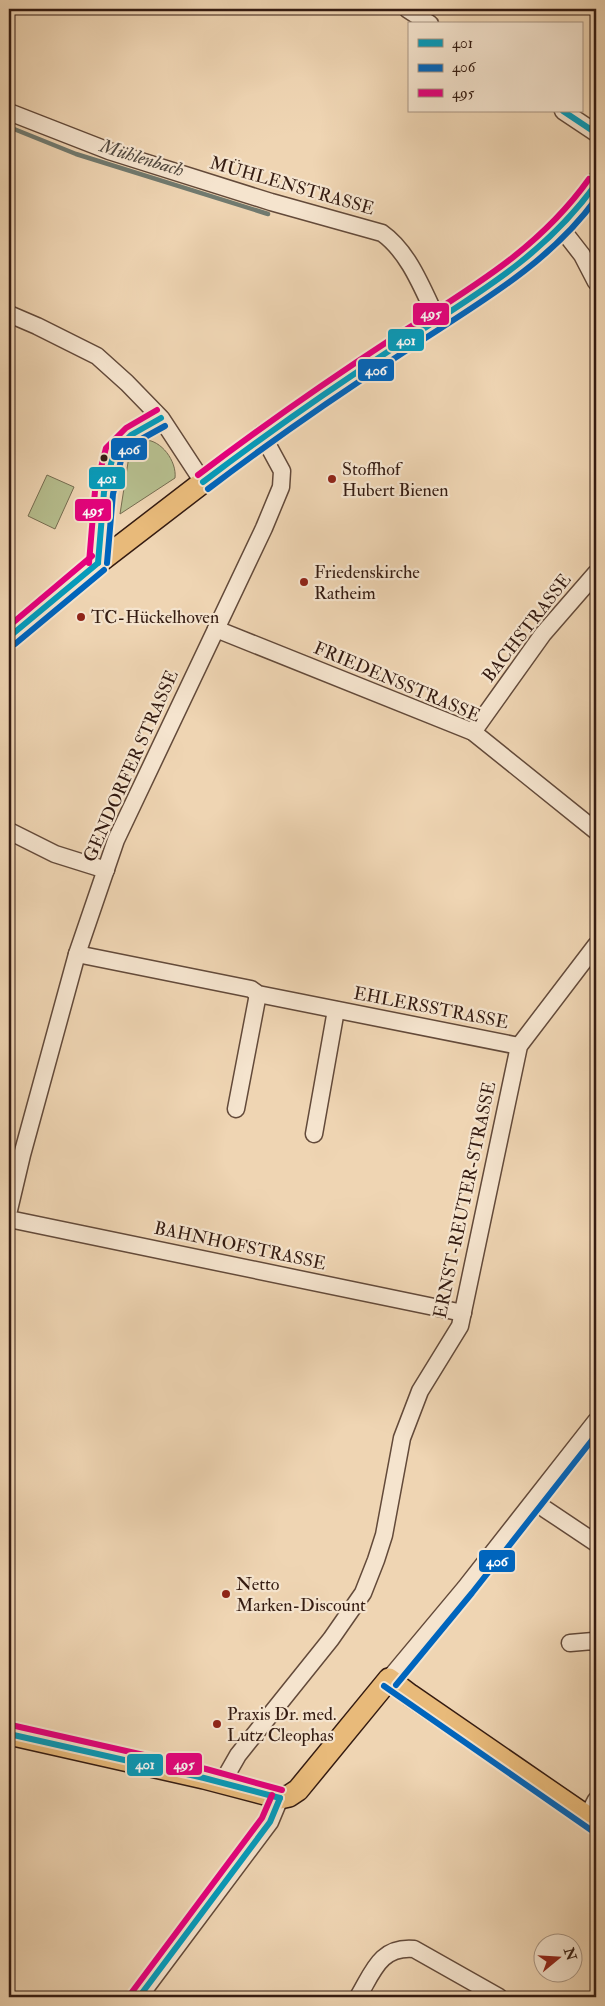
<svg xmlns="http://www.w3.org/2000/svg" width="605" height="2006" font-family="'IM FELL Double Pica',serif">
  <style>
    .green { fill: #b6be8e; stroke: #756c50 }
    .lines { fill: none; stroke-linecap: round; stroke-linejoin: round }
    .stream { stroke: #717a6f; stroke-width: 4.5 }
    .minor-casing { stroke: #634a3a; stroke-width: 19 }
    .major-casing { stroke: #341b11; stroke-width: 24 }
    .minor { stroke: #f5e4ce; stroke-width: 16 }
    .major { stroke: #e8ba7a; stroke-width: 21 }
    .bus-1-casing { stroke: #f5e4ce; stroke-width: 10 }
    .bus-2-casing { stroke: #f5e4ce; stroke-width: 10 }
    .bus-3-casing { stroke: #f5e4ce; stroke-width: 10 }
    .bus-1 { stroke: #059bbb; stroke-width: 6 }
    .bus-2 { stroke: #0065bd; stroke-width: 6 }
    .bus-3 { stroke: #e5007d; stroke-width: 6 }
    .bus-dot { fill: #341b11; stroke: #f5e4ce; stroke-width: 2 }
    .poi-dot { fill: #8f2418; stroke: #f5e4ce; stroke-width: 2 }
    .labels { text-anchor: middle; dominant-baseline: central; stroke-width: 4.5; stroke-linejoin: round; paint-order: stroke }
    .street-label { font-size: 18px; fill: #341b11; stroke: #f5e4ce }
    .poi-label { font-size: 18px; fill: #341b11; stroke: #f5e4ce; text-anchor: start }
    .water-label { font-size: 19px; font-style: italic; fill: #534a40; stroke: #f5e4ce }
    .line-badge { stroke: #f5e4ce; stroke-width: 2 }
    .badge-label { font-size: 14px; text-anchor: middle; font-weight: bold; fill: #fff }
  </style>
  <rect width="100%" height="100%" fill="#efd5b3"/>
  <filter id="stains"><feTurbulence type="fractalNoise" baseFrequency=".004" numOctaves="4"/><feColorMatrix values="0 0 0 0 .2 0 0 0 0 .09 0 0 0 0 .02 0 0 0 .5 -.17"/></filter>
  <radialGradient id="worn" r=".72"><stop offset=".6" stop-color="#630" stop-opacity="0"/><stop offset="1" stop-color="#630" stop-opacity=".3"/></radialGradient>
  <g class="green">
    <path d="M 145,440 C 161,440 177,461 175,478 L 120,514 L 129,456 L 137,443 Z"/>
    <path d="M 47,475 L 74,487 L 55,529 L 28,516 Z"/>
  </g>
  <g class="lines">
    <path class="stream" d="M 9,127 L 76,154 L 268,214"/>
    <g class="minor-casing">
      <g id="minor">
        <path d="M 407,9 L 430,24"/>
        <path d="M 563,111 L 596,133"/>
        <path d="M 9,112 L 109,151 L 271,202 L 382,233 C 409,252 423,290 437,319"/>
        <path d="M 561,228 L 582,255 L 596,282"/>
        <path d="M 9,314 L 37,326 L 97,356 L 127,383 L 161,418 L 203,482"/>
        <path d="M 216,629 L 473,732 L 596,831"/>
        <path d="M 473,732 L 543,634 L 596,573"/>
        <path d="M 9,831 L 55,854 L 106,870"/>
        <path d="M 77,954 L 251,989 L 258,994 L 519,1046"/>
        <path d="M 236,1109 L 258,994"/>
        <path d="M 314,1134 L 336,1010"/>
        <path d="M 9,1210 L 22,1155 L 77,954 L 116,840 L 264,528 L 281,487 L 282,471 L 263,436"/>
        <path d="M 9,1219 L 463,1313"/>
        <path d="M 545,1509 L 596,1543"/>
        <path d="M 570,1643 L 593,1641 L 596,1643"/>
        <path d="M 389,1679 L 465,1588 L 596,1421"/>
        <path d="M 222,1783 L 238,1755 L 331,1639 L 363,1593 L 376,1560 L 384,1535 L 402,1438 L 420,1391 L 460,1326 L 519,1046 L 596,945"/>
        <path d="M 587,1817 L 596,1800"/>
        <path d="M 139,1997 L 270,1822 L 280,1798"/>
        <path d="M 358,1997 C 373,1972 380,1946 414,1949 L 499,1997"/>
      </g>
    </g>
    <g class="major-casing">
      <g id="major">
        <path d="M 9,637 L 98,563 L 263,436 L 492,284 C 531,254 571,226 596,184"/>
        <path d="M 9,1734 L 204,1778 L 280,1798 L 289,1796 L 298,1790 L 389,1679 L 410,1695 L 596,1823"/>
      </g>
    </g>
    <use href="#minor" class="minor"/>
    <use href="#major" class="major"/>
    <g class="bus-1-casing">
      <g id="bus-1">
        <path d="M 563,111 L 596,133"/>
        <path d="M 203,482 C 265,435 329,390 395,347 C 470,298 542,259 596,184"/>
        <path d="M 98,563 L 104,492 L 114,452 L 131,435 L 161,418"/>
        <path d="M 9,637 L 98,563"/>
        <path d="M 9,1734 L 204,1778 L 280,1798"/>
        <path d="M 139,1997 L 270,1822 L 280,1798"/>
      </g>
    </g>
    <g class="bus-2-casing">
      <g id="bus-2">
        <path d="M 208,489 C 270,442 333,398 398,356 C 468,309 546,268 596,199"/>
        <path d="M 107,563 L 113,494 L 122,456 L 136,442 L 165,426"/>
        <path d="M 15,644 L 104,570"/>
        <path d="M 396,1685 L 472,1593 L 596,1435"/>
        <path d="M 384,1686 L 591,1830"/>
      </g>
    </g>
    <g class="bus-3-casing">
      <g id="bus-3">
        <path d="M 198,475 C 260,428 324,383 390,340 C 465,291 536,253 589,179"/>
        <path d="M 89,563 L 95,491 L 106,448 L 126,428 L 157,410"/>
        <path d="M 9,626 L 92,556"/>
        <path d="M 11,1725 L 206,1769 L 282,1790"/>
        <path d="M 132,1992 L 262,1818 L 272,1795"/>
      </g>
    </g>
    <use href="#bus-1" class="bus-1"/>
    <use href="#bus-2" class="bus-2"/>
    <use href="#bus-3" class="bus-3"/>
  </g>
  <circle class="bus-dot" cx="104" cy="458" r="4.5"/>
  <g class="poi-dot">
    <circle cx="332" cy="479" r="5"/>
    <circle cx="304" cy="582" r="5"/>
    <circle cx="81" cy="617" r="5"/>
    <circle cx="226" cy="1594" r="5"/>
    <circle cx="217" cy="1724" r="5"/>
  </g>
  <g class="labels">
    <g class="street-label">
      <text transform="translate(292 186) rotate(16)">MÜHLENSTRASSE</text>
      <text transform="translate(527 628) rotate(-52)">BACHSTRASSE</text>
      <text transform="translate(397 682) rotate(23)">FRIEDENSSTRASSE</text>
      <text transform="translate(131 766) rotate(-66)">GENDORFER STRASSE</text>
      <text transform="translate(431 1008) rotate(11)">EHLERSSTRASSE</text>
      <text transform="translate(465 1200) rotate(-78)">ERNST-REUTER-STRASSE</text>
      <text transform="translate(240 1246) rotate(12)">BAHNHOFSTRASSE</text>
    </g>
    <g class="poi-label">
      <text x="342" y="469">Stoffhof<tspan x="342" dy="21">Hubert Bienen</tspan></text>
      <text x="314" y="572">Friedenskirche<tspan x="314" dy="21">Ratheim</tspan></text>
      <text x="91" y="617">TC-Hückelhoven</text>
      <text x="236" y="1584">Netto<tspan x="236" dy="21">Marken-Discount</tspan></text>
      <text x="227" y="1714">Praxis Dr. med.<tspan x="227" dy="21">Lutz Cleophas</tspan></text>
    </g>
    <g class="water-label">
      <text transform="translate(142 158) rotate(17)">Mühlenbach</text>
    </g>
  </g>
  <g class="line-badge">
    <rect x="412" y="302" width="38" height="24" rx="5" fill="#e5007d"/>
    <rect x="387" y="328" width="38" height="24" rx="5" fill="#059bbb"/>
    <rect x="357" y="358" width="38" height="24" rx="5" fill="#0065bd"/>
    <rect x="110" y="437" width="38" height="24" rx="5" fill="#0065bd"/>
    <rect x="88" y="466" width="38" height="24" rx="5" fill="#059bbb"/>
    <rect x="74" y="498" width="38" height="24" rx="5" fill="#e5007d"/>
    <rect x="478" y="1549" width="38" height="24" rx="5" fill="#0065bd"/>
    <rect x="165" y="1752" width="38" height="24" rx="5" fill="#e5007d"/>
    <rect x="126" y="1753" width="38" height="24" rx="5" fill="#059bbb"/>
  </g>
  <g class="badge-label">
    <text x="431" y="318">495</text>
    <text x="406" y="345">401</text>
    <text x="376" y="375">406</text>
    <text x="129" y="454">406</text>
    <text x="107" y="483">401</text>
    <text x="93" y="515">495</text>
    <text x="497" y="1566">406</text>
    <text x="184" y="1769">495</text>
    <text x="145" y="1769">401</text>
  </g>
  <rect width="605" height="2006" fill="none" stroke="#efd5b3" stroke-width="30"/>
  <rect x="10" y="10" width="585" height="1986" fill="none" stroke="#341b11" stroke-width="2.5"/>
  <rect x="15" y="15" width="575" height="1976" fill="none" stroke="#341b11"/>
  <rect x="408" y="22" width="175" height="90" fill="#f5e4ce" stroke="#a89482"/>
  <rect x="418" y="39" width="25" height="8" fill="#059bbb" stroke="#a89482"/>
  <text x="452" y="48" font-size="15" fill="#341b11">401</text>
  <rect x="418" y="64" width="25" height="8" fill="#0065bd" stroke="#a89482"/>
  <text x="452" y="72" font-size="15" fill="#341b11">406</text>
  <rect x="418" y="89" width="25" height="8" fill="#e5007d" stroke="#a89482"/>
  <text x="452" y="98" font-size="15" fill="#341b11">495</text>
  <g transform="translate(558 1958) rotate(72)"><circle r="24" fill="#f5e4ce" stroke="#a89482"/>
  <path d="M0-4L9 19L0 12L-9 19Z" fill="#8f2418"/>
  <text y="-8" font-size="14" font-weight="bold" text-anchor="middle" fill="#341b11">N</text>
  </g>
  <rect width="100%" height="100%" filter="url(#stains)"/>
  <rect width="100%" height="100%" fill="url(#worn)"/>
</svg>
